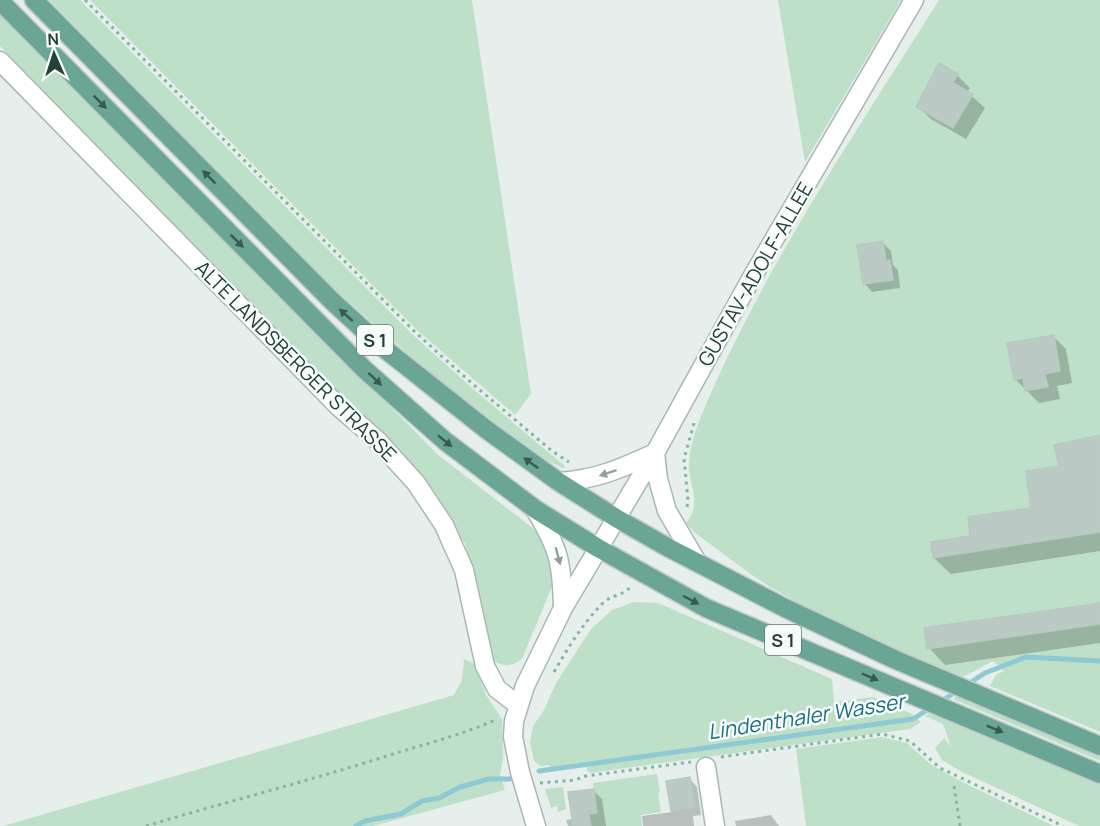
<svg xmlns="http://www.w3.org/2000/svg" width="1100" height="826" font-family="Manrope,sans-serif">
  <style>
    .green { fill: #bfe0c8 }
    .shadow { fill: #0003 }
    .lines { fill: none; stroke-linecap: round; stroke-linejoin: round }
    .stream { stroke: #8ec9d4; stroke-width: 5 }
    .building { fill: #bbcac4; stroke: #b8c9c2; stroke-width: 1.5 }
    .minor-casing { stroke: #a8b8b2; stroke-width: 21 }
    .major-casing { stroke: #c2cac8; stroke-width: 21 }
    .path { stroke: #86b3a5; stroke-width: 3; stroke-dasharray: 3 4.5; stroke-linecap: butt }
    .minor { stroke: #fff; stroke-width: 18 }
    .major { stroke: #6aa596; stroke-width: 18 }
    .oneway { fill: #365b51 }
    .oneway2 { fill: #92a09c }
    .labels { text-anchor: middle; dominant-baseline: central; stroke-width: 5; stroke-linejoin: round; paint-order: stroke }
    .shield { fill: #f7fbf9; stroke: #637a73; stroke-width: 1.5 }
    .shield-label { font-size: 18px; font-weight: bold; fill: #24423a }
    .street-label { font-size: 20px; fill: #24423a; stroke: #f7fbf9 }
    .water-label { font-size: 21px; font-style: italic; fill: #1c6f80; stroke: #f7fbf9 }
  </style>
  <rect width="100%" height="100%" fill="#e6efeb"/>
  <g class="green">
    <path d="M 49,0 L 80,0 L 413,335 L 472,388 L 565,466 L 563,468 L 539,457 L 429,372 L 338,293 Z"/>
    <path d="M 90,0 L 472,0 L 531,394 L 515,415 L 418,331 Z"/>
    <path d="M 778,0 L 901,0 L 805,162 Z"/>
    <path d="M 939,0 L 1100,0 L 1100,732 L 990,686 L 996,675 L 1004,671 L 993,661 L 963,677 C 900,651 836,626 777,591 C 748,574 722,552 695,533 L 686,523 C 702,502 690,490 689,467 C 689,449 695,431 702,414 C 763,268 855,134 939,0 Z"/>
    <path d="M 0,13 L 361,376 L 437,454 L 535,530 L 547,543 L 552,556 L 553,584 L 522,659 C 512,666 507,667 495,662 L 487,641 L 465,543 L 340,397 L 0,46 Z"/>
    <path d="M 634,602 L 658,603 L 832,679 L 834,702 L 873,697 L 912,714 L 921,722 L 910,729 L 589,773 L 587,770 L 587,762 L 550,767 L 549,765 L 541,766 L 534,761 L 530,742 L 533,726 L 544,710 L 556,683 L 591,629 L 612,610 Z"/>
    <path d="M 464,659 L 475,664 L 486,695 L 502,719 L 503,759 L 500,775 L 505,790 L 373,826 L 3,826 L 454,695 L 462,680 Z"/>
    <path d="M 958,696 L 1100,756 L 1100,761 L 953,699 Z"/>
    <path d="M 932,712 L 1100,785 L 1100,826 L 1079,826 L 962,772 L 942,760 L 935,748 L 944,738 L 951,747 L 943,724 L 925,716 Z"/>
    <path d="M 882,737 L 907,743 L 929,763 L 958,780 L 1054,826 L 806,826 L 796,749 Z"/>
    <path d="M 657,774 L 660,792 L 658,793 L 661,812 L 641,815 L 642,826 L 591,826 L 589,814 L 597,813 L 593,783 Z"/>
    <path d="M 563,787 L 566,809 L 558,812 L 557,806 L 551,808 L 545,789 Z"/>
  </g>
  <g class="shadow">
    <path d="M 957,75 L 970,88 L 967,92 L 985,108 L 966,139 L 931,119 L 918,106 Z"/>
    <path d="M 882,242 L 891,251 L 893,265 L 898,270 L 900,288 L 872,292 L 864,283 Z"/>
    <path d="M 1053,336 L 1066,349 L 1072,383 L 1057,386 L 1060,399 L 1039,403 L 1015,379 Z"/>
    <path d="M 1100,437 L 1100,551 L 951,574 L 934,558 L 1032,509 Z"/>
    <path d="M 1100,605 L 1100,643 L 945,665 L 929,648 Z"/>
    <path d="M 690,779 L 697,787 L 701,815 L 693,816 L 694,826 L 643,826 L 642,816 L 672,812 L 668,782 Z"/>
    <path d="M 593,790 L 602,799 L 606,826 L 568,826 L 566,820 L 573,819 Z"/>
    <path d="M 771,815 L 779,826 L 736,826 L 735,821 Z"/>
  </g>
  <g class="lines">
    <g class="stream">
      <path d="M 965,686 L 985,673 L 1026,657 L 1100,661"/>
      <path d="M 940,702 L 957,691"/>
      <path d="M 539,771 L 913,719 L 932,707"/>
      <path d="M 356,826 L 365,821 L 401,814 L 422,801 L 439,798 L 460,787 L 489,779 L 510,779"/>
    </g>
  </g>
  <g class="building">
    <path d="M 939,63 L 958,74 L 953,83 L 973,94 L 953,128 L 916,107 Z"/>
    <path d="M 883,241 L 886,261 L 890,260 L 893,280 L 863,284 L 857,245 Z"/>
    <path d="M 1054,335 L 1060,371 L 1045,374 L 1048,387 L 1025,391 L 1023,378 L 1014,380 L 1007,343 Z"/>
    <path d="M 1100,435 L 1100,532 L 933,558 L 931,542 L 970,536 L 968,517 L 1031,508 L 1026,471 L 1059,466 L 1054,445 Z"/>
    <path d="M 1100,603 L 1100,624 L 927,649 L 924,628 Z"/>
    <path d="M 690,777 L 695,807 L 671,811 L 666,781 Z"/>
    <path d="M 594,789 L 597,813 L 589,814 L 591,826 L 573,826 L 568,792 Z"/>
  </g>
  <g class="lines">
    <g class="minor-casing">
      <g id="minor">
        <path d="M 0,61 L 338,406 L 377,440 L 416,483 L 444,525 L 464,570 L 485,666 L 497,689 L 518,705"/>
        <path d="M 655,453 L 658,479 L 667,511 L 697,562"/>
        <path d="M 559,482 C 598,479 620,469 655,453"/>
        <path d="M 535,509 C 559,549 562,562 563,608"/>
        <path d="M 706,767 L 715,826"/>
        <path d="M 536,826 L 520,772 L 513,737 L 514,721 L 525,686 L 563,608 L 655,453 L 751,279 L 914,0"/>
      </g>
    </g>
    <g class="major-casing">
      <g id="major">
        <path d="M 34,0 L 332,301 L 381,346 L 487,430 L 559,482 L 616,518 L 667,547 L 785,608 L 896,660 L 1100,746"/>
        <path d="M 0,1 L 364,369 L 445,441 L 535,509 L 598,548 L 706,608 L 1100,774"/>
      </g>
    </g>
    <g class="path">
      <path d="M 85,0 L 416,333 L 474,385 L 552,451 L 569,462"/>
      <path d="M 687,507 L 688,500 L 684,459 L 694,423"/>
      <path d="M 554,672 C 569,646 583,623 604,602 C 612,595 625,595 632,585"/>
      <path d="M 721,757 L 882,734 L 910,741 L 940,768 L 1063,826"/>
      <path d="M 540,783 L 575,780 L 586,776 L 691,762"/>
      <path d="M 954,786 L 960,826"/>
      <path d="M 146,826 C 229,801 313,780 396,753 C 429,743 464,734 495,720"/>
    </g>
    <use href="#minor" class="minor"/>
    <use href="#major" class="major"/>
  </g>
  <defs><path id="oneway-solid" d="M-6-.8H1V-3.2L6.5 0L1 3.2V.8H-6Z" transform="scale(1.5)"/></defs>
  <g class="oneway">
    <use href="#oneway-solid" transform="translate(100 102) rotate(45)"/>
    <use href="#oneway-solid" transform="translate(209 177) rotate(-135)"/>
    <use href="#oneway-solid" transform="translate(237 241) rotate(45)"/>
    <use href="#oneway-solid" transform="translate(346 315) rotate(-138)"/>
    <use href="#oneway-solid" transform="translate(375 379) rotate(43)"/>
    <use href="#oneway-solid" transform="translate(445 441) rotate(39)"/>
    <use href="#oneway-solid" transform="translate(531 463) rotate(-144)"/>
    <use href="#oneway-solid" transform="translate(691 600) rotate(28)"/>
    <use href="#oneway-solid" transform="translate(870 677) rotate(23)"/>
    <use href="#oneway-solid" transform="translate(995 729) rotate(22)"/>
  </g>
  <g class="oneway2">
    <use href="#oneway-solid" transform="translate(608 473) rotate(162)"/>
    <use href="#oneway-solid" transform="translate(558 556) rotate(75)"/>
  </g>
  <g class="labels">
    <g class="shield">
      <rect x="357" y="325" width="36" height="30" rx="4.5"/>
      <rect x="765" y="625" width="36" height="30" rx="4.5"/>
    </g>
    <g class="shield-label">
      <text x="375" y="340">S 1</text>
      <text x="783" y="640">S 1</text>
    </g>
    <g class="street-label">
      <text transform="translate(755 274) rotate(-60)">GUSTAV-ADOLF-ALLEE</text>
      <text transform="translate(296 361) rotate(45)">ALTE LANDSBERGER STRASSE</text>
    </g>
    <g class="water-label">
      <text transform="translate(806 716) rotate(-9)">Lindenthaler Wasser</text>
    </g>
  </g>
  <g transform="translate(54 54) rotate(357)" stroke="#f7fbf9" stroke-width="4.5" paint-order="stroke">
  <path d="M0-4.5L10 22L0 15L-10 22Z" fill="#24423a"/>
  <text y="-9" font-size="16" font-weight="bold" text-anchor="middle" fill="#24423a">N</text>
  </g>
</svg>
